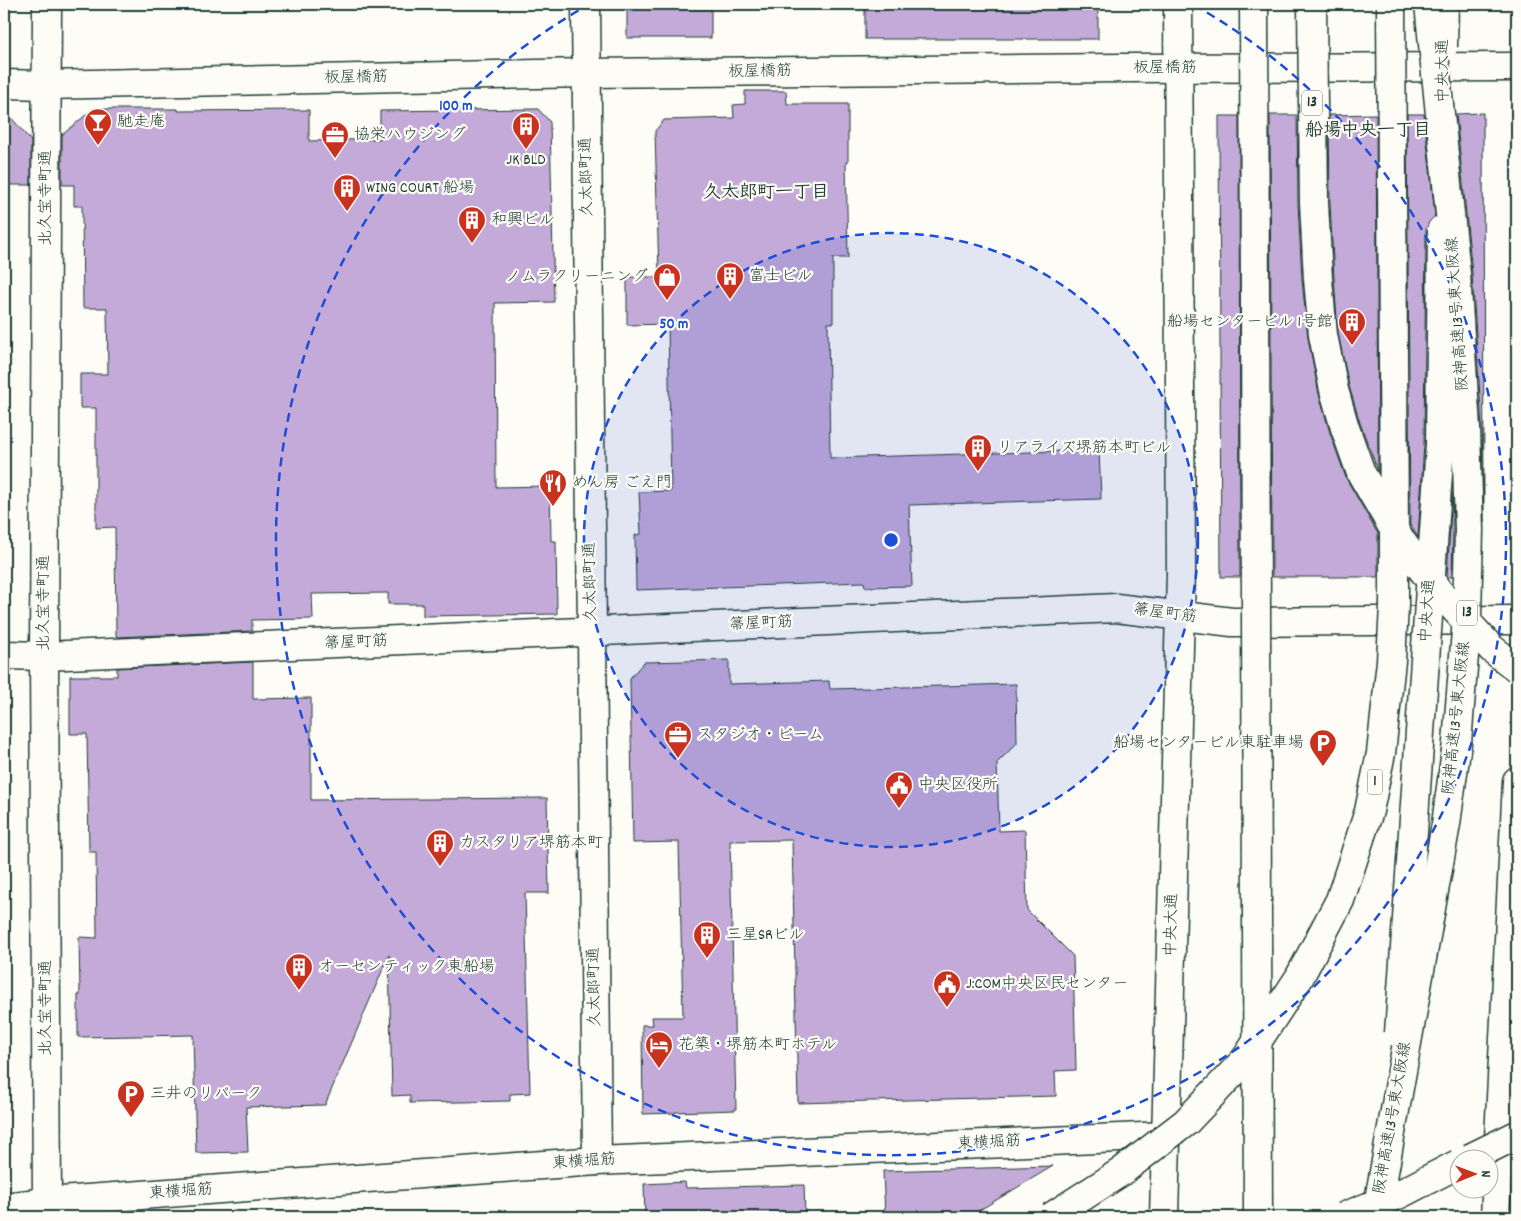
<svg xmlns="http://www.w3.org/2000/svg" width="1521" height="1221" font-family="Dekko,'Klee One',sans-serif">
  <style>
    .building { fill: #c4aad8; stroke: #1f3d34 }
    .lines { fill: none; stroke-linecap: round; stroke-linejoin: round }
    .minor-casing { stroke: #1f3d34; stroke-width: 31 }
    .tertiary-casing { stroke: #1f3d34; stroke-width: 31 }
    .minor { stroke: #fdfcf7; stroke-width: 28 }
    .tertiary { stroke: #fdfcf7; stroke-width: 28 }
    .primary-bridge-casing { stroke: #1f3d34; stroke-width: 31; stroke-linecap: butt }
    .motorway-bridge-casing { stroke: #1f3d34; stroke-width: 31; stroke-linecap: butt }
    .primary-bridge { stroke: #fdfcf7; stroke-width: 28 }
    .motorway-bridge { stroke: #fdfcf7; stroke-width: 28 }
    .ring { fill: none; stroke: #1d4ed8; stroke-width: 2.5; stroke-dasharray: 9 6 }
    .labels { text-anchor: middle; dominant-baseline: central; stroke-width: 4.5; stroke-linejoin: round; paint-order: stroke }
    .shield { fill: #fdfcf7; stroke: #62766e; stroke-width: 1 }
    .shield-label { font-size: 15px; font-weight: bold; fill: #1f3d34 }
    .street-label { font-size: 16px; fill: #1f3d34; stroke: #fdfcf7 }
    .poi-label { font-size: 16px; fill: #1f3d34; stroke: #fdfcf7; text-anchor: start }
    .neighbourhood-label { font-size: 18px; font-weight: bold; fill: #1f3d34; stroke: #fdfcf7 }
    .centre { fill: #1d4ed8; stroke: #fdfcf7; stroke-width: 2.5 }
    .ring-label { font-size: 15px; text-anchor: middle; font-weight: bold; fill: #1d4ed8; stroke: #fdfcf7; stroke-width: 4.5; stroke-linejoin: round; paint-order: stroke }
  </style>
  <rect width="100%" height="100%" fill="#fdfcf7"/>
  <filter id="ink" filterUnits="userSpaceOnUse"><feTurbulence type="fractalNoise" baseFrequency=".02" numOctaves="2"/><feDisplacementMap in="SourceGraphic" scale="10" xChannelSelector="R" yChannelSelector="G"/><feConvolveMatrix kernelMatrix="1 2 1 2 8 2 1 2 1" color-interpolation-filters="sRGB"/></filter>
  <g filter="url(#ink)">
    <g class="building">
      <rect x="627" y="4" width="84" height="34"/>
      <rect x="865" y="4" width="233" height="35"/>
      <path d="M 745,91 L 786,91 L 787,104 L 848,104 L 848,162 L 846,162 L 848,258 L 833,258 L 833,323 L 828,323 L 830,458 L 1099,450 L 1101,499 L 909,505 L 912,586 L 865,587 L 864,582 L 636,590 L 635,535 L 641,534 L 639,492 L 671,491 L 668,324 L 627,325 L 627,277 L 659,277 L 655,131 L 664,120 L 734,118 L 733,105 L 745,104 Z"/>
      <path d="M 4,109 L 31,141 L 31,185 L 4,185 Z"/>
      <path d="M 93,109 L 178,109 L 178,111 L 309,110 L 309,141 L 380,139 L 380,111 L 538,109 L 550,122 L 554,302 L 495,303 L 496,487 L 550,486 L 551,541 L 556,541 L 557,614 L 423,616 L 423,604 L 388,604 L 388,593 L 312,594 L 313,619 L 252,620 L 252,631 L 116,637 L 115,527 L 96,528 L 96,408 L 80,408 L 80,374 L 108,374 L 107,308 L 83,308 L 82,206 L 74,206 L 74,185 L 62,185 L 62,135 Z"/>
      <path d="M 1483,113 L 1484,523 L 1482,427 L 1472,273 L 1456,114 Z"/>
      <path d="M 1376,114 L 1378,471 L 1360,423 L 1349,386 L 1338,333 L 1334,278 L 1330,203 L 1329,115 Z"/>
      <path d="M 1407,114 L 1424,114 L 1435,216 L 1429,222 L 1426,230 L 1424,444 L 1418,537 L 1410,525 Z"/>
      <path d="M 1270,115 L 1297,115 L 1298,204 L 1302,280 L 1308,338 L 1319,394 L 1330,433 L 1346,478 L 1378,534 L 1378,577 L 1272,577 Z"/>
      <path d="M 1219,116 L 1239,116 L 1240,577 L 1221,577 Z"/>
      <path d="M 1452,493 L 1453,530 L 1452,577 L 1447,577 Z"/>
      <path d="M 729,660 L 729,684 L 829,681 L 830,689 L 1016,684 L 1017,743 L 997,763 L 999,831 L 1025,830 L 1027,910 L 1073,956 L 1076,1070 L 1055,1071 L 1056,1096 L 798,1103 L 792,840 L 730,841 L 736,1110 L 675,1112 L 675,1113 L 643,1114 L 642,1025 L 653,1025 L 652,1017 L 683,1017 L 679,842 L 633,843 L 630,678 L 644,662 Z"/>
      <path d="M 253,662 L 253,699 L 311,698 L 311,800 L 547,798 L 549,893 L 525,893 L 530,1093 L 510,1094 L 510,1101 L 410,1103 L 410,1095 L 392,1096 L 389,955 L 325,1105 L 246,1107 L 248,1152 L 196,1153 L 193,1035 L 78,1037 L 78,995 L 80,995 L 79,937 L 97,938 L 96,852 L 89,852 L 87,734 L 70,734 L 70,676 L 117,676 L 117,668 Z"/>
      <path d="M 1053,1166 L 968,1217 L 885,1217 L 883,1171 Z"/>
      <path d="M 685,1182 L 686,1188 L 804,1185 L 805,1217 L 645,1217 L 644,1184 Z"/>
    </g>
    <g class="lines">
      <g class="minor-casing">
        <g id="minor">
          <path d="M 586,4 L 597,1161"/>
          <path d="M 4,84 L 46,85 L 586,73 L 1122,68 L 1517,67"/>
          <path d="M 4,655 L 44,656 L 1116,608 L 1232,622 L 1517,620"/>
          <path d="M 47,1202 L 44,656 L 47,4"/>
          <path d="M 4,1207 L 47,1202 L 597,1161 L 1166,1136"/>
        </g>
      </g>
      <g class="tertiary-casing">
        <g id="tertiary">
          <path d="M 1164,1217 L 1181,572 L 1178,4"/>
          <path d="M 1495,1217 L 1517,781"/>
        </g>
      </g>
      <use href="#minor" class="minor"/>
      <use href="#tertiary" class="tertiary"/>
      <g class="primary-bridge-casing">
        <g id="primary-bridge">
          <path d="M 1443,47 L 1444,4"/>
          <path d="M 1399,1033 L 1440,445 L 1442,230"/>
        </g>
      </g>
      <g class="motorway-bridge-casing">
        <g id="motorway-bridge">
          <path d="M 1254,4 L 1258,1217"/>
          <path d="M 1312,4 L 1314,203 L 1318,279 L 1323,335 L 1334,390 L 1345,428 L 1361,473 L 1399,538 L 1439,592 L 1492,649 L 1517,668"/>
          <path d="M 1470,1158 L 1517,1135"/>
          <path d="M 1051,1217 L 1121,1172 L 1186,1122 L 1245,1060 L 1299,978 L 1340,900 L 1369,811 L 1381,753 L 1391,661 L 1394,606 L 1394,532 L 1391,4"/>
          <path d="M 1343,1217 L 1400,1194 L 1458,1164"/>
          <path d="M 1376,1217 L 1446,824 L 1457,743 L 1467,618 L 1469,530 L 1466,428 L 1456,274 L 1429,4"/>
        </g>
      </g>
      <use href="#primary-bridge" class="primary-bridge"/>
      <use href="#motorway-bridge" class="motorway-bridge"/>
    </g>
  </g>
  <circle cx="891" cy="540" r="307" fill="#1d4ed8" fill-opacity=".12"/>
  <g class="ring">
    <circle cx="891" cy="540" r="307"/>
    <path d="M1194 5A615 615 0 1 1 588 5"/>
  </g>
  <defs>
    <g id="bar-pin" transform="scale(1.4375)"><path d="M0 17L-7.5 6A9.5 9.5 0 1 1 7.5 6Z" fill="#c8321e" stroke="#fdfcf7"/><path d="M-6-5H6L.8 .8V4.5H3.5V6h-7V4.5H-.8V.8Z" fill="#fff"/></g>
    <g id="building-pin" transform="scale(1.4375)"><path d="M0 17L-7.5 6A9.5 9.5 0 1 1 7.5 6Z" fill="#c8321e" stroke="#fdfcf7"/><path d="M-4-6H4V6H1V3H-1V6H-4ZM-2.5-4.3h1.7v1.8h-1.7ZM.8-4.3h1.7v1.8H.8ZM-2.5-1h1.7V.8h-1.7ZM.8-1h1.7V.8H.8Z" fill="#fff"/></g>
    <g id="office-pin" transform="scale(1.4375)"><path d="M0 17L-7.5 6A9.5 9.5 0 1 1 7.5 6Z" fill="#c8321e" stroke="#fdfcf7"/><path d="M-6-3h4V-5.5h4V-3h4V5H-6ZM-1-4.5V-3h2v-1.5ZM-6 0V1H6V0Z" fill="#fff"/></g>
    <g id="shop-pin" transform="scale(1.4375)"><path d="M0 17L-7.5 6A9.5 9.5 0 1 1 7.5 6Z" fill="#c8321e" stroke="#fdfcf7"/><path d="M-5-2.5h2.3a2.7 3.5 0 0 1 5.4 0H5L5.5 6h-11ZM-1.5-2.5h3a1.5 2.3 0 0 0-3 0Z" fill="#fff"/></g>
    <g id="restaurant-pin" transform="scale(1.4375)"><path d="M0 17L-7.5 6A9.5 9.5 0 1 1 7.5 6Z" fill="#c8321e" stroke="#fdfcf7"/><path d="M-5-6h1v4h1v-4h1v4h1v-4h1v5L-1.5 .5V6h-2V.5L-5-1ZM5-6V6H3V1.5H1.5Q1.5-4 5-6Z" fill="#fff"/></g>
    <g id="parking-pin" transform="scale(1.4375)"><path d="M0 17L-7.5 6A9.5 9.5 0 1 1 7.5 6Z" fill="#c8321e" stroke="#fdfcf7"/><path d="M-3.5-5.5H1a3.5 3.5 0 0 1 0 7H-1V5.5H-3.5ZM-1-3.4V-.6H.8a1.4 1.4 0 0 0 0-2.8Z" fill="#fff"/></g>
    <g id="civic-pin" transform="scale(1.4375)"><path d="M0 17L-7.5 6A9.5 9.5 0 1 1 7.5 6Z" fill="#c8321e" stroke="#fdfcf7"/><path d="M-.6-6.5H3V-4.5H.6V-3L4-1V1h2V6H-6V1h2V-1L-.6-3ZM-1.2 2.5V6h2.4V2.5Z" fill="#fff"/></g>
    <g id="hotel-pin" transform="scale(1.4375)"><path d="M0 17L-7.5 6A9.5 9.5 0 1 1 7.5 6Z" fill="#c8321e" stroke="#fdfcf7"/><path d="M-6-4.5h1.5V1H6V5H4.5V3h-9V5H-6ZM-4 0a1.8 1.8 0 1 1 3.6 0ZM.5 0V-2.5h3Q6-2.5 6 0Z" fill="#fff"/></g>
  </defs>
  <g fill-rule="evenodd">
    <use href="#bar-pin" x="98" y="122"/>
    <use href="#building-pin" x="526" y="126"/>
    <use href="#office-pin" x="335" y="135"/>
    <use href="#building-pin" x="347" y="188"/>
    <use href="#building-pin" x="472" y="220"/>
    <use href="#building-pin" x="730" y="276"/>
    <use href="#shop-pin" x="667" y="277"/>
    <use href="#building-pin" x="1352" y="322"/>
    <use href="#building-pin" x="978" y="448"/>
    <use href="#restaurant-pin" x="553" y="483"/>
    <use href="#office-pin" x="678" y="735"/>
    <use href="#parking-pin" x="1323" y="743"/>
    <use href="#civic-pin" x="899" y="785"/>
    <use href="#building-pin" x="440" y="843"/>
    <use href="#building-pin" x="707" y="935"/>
    <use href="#building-pin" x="299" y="967"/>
    <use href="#civic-pin" x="947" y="984"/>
    <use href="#hotel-pin" x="659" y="1045"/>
    <use href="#parking-pin" x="131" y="1094"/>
  </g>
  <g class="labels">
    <g class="shield">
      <rect x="1302" y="90.5" width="20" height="25" rx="4"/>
      <rect x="1457" y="600.5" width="20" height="25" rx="4"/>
      <rect x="1367.5" y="769.5" width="15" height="25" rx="4"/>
    </g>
    <g class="shield-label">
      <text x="1312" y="103">13</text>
      <text x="1467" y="613">13</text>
      <text x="1375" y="782">1</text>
    </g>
    <g class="street-label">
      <text x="1165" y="68">板屋橋筋</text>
      <text transform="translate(1443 71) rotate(-90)">中央大通</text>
      <text transform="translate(760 72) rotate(-1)">板屋橋筋</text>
      <text transform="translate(356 78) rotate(-1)">板屋橋筋</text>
      <text transform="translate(587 177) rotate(-91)">久太郎町通</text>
      <text transform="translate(46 198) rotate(-90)">北久宝寺町通</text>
      <text transform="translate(1458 314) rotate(-94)">阪神高速13号東大阪線</text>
      <text transform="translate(591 582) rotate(-91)">久太郎町通</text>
      <text transform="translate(44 603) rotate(-90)">北久宝寺町通</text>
      <text transform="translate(1428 611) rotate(-86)">中央大通</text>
      <text transform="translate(1165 614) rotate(7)">箒屋町筋</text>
      <text transform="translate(761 624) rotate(-3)">箒屋町筋</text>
      <text transform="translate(356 643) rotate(-3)">箒屋町筋</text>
      <text transform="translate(1457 718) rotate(-84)">阪神高速13号東大阪線</text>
      <text transform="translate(1172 925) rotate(-88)">中央大通</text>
      <text transform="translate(595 987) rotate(-91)">久太郎町通</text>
      <text transform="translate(46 1008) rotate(-90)">北久宝寺町通</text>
      <text transform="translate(1393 1118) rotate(-80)">阪神高速13号東大阪線</text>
      <text transform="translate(989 1143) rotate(-3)">東横堀筋</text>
      <text transform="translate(584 1162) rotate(-4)">東横堀筋</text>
      <text transform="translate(181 1192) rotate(-4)">東横堀筋</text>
    </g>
    <g class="poi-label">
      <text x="117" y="122">馳走庵</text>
      <text x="354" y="135">協栄ハウジング</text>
      <text x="526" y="160" text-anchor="middle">JK BLD</text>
      <text x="366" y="188">WING COURT 船場</text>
      <text x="491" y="220">和興ビル</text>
      <text x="749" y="276">富士ビル</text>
      <text x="648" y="277" text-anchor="end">ノムラクリーニング</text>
      <text x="1333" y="322" text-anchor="end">船場センタービル 1号館</text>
      <text x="997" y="448">リアライズ堺筋本町ビル</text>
      <text x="572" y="483">めん房 ごえ門</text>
      <text x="697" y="735">スタジオ・ビーム</text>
      <text x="1304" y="743" text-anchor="end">船場センタービル東駐車場</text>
      <text x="918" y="785">中央区役所</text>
      <text x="459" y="843">カスタリア堺筋本町</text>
      <text x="726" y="935">三星SRビル</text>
      <text x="318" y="967">オーセンティック東船場</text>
      <text x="966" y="984">J:COM中央区民センター</text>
      <text x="678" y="1045">花築・堺筋本町ホテル</text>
      <text x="150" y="1094">三井のリパーク</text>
    </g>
    <g class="neighbourhood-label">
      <text x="1368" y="131">船場中央一丁目</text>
      <text x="766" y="193">久太郎町一丁目</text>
    </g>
  </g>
  <circle cx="891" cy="540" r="8" class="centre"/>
  <g class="ring-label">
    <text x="456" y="110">100 m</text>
    <text x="674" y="328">50 m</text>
  </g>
  <rect width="1521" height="1221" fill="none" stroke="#fdfcf7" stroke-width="20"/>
  <rect x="10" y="10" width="1501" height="1201" fill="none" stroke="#1f3d34" stroke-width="2" filter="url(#ink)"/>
  <g transform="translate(1474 1174) rotate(89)"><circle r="24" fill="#fdfcf7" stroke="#a4b0a9"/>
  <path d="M0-4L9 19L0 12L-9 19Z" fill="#c8321e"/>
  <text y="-8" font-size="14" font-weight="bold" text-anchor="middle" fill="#1f3d34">N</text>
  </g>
</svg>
